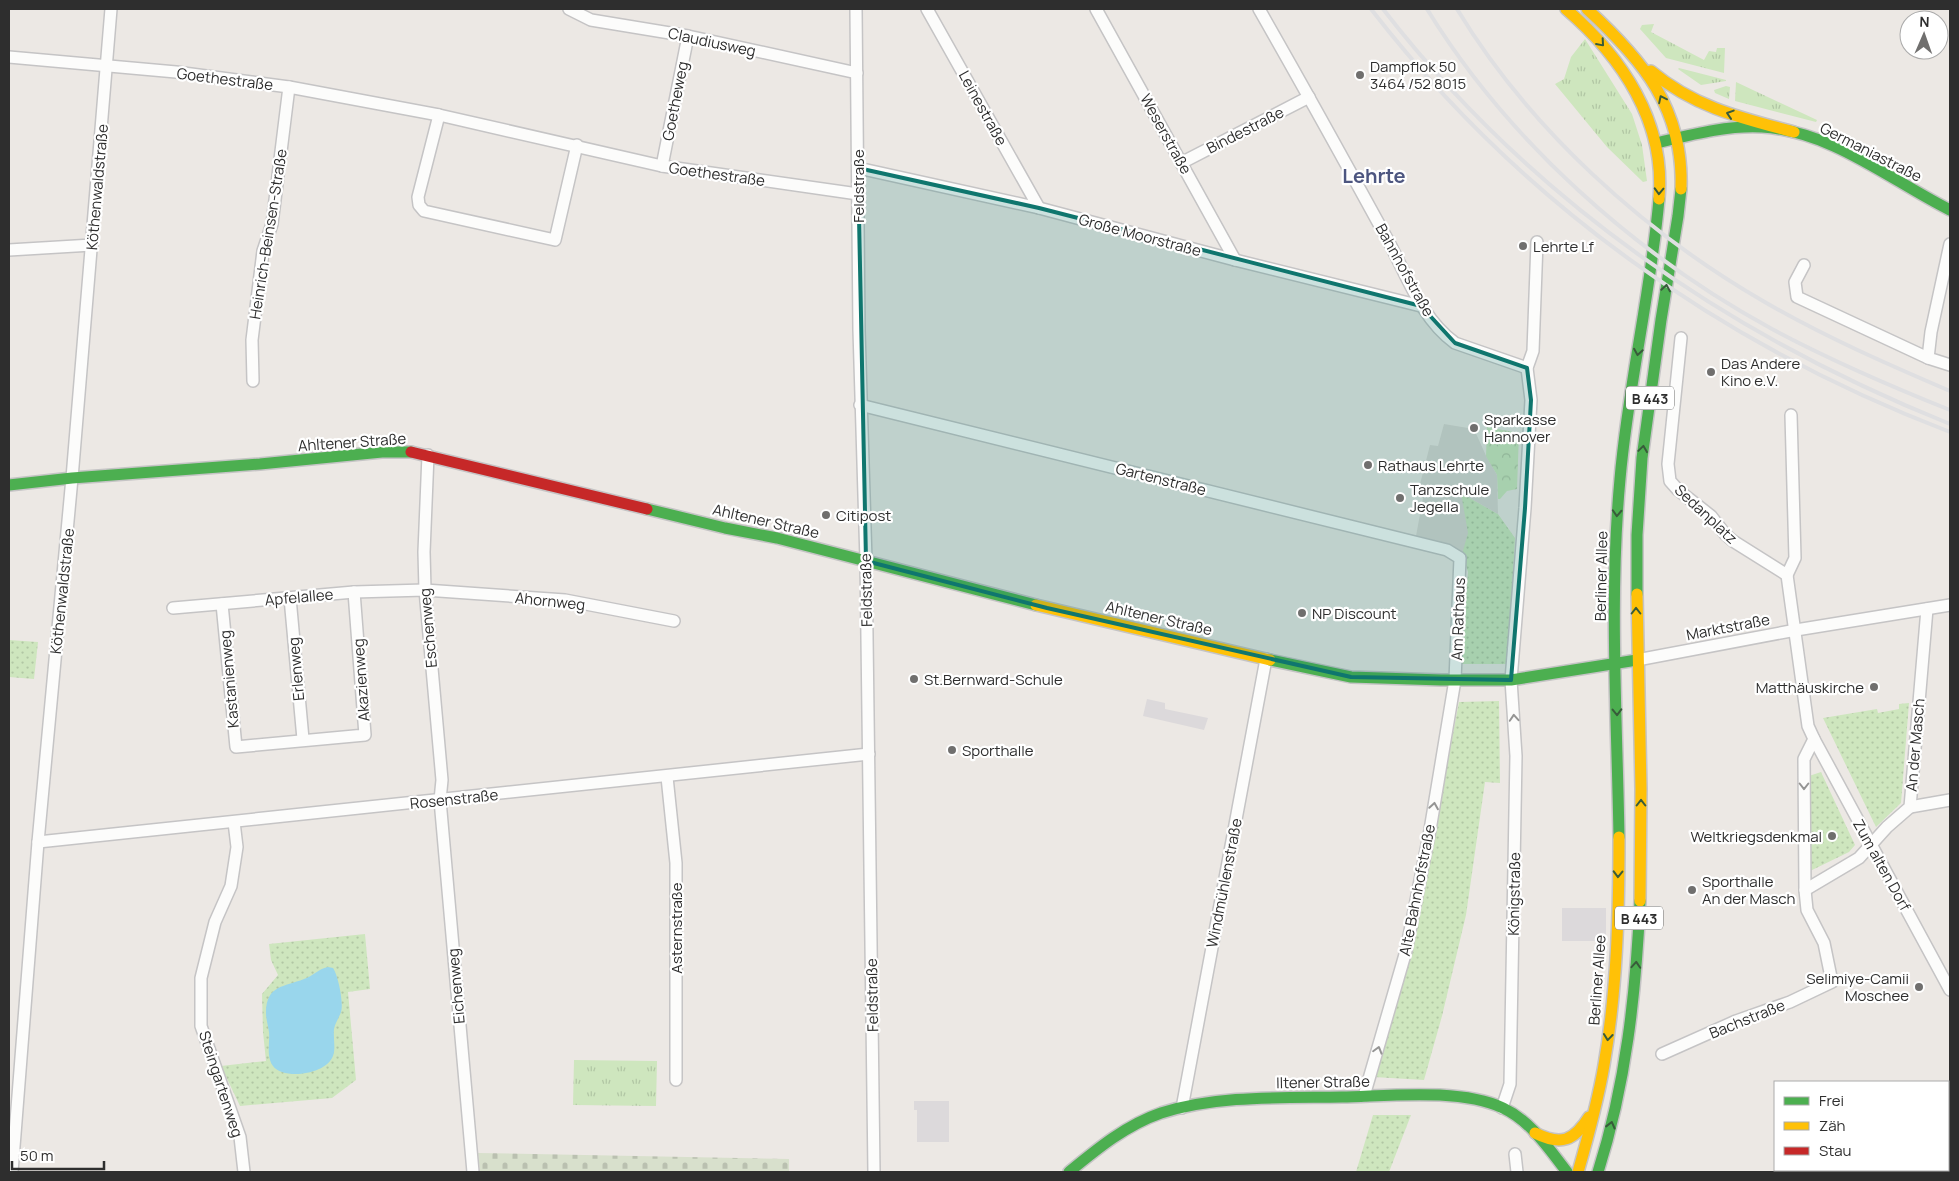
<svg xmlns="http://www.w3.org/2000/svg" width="1959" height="1181" font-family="Manrope,sans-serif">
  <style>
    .industrial { fill: #dcd9db }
    .grass { fill: url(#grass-tufts) }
    .forest { fill: url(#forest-crowns) }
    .cemetery { fill: url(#cemetery-stones) }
    .park { fill: url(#park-dots) }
    .plaza { fill: #dad6d2 }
    .water { fill: #99d6ec }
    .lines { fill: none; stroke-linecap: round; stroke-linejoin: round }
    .street-casing { stroke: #c5c4c5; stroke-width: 14 }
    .fast-casing { stroke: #c5c4c5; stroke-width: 14 }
    .slow-casing { stroke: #c5c4c5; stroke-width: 14 }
    .jam-casing { stroke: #c5c4c5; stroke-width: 14 }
    .street { stroke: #fcfcfb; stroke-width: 11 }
    .fast { stroke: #4caf50; stroke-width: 11 }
    .slow { stroke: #ffc107; stroke-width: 11 }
    .jam { stroke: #c62828; stroke-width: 11 }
    .rail { stroke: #dfdfe1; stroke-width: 4 }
    .oneway { stroke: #385b3a }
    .oneway2 { stroke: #959594 }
    .marked { fill: #0f766e; fill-opacity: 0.2; stroke: #0f766e; stroke-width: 4; stroke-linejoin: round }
    .poi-dot { fill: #706f6e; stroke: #fff; stroke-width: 2 }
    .labels { text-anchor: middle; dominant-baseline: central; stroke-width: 4.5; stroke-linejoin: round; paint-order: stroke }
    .shield { fill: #fff; stroke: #6d6d6d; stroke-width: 1 }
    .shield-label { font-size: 14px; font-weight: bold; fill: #2e2e2e }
    .street-label { font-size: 15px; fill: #2e2e2e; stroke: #fff }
    .poi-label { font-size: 15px; fill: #2e2e2e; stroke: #fff; text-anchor: start }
    .district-label { font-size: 20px; font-weight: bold; fill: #4d5680; stroke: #fff }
  </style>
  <defs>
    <pattern id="grass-tufts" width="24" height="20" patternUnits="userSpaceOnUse" patternTransform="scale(1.25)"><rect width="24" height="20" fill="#cee6be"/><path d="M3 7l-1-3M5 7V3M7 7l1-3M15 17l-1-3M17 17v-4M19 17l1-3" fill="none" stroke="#b1c6a4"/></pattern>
    <pattern id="forest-crowns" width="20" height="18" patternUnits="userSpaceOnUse" patternTransform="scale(1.25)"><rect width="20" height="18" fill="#cee6be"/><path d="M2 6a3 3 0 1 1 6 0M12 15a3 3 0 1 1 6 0" fill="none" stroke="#b1c6a4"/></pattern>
    <pattern id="cemetery-stones" width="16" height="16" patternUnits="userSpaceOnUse" patternTransform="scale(1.25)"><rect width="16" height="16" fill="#d8e0cc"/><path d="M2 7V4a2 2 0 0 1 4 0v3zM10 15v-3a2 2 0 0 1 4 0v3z" fill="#bac0b0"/></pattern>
    <pattern id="park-dots" width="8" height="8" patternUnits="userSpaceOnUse" patternTransform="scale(1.25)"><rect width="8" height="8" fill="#cee6be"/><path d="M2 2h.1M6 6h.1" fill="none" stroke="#b1c6a4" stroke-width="1.8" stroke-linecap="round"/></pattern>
  </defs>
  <rect width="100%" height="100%" fill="#ece8e4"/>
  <g class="industrial">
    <path d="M 1147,699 L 1165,703 L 1165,709 L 1208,718 L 1204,730 L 1143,716 Z"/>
    <rect x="1562" y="908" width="44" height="33"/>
    <path d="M 914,1101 L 949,1101 L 949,1142 L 917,1142 L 917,1110 L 914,1110 Z"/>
  </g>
  <g class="grass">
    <path d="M 1654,24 L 1651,32 L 1704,60 L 1709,51 L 1716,52 L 1717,48 L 1725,48 L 1724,73 L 1666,58 L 1640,29 L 1642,25 Z"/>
    <path d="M 1585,39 L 1632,114 L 1642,145 L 1647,181 L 1643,182 L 1607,147 L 1555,84 L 1564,79 L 1571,57 Z"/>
    <path d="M 1679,68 L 1726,80 L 1726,81 L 1701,85 L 1678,69 Z"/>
    <path d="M 1736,82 L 1817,120 L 1816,122 L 1735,101 Z"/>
    <path d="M 1726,86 L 1730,87 L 1729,99 L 1715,93 L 1714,90 Z"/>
    <path d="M 574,1060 L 657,1061 L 656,1106 L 573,1105 Z"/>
  </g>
  <path class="forest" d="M 1487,427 L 1519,433 L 1517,489 L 1507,491 L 1500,499 L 1498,499 L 1497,475 L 1486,457 Z"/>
  <path class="cemetery" d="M 478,1153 L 789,1159 L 789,1172 L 480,1172 Z"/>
  <g class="park">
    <path d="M 1461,493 L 1498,514 L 1515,538 L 1508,664 L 1461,664 L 1468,572 L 1462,554 Z"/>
    <path d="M 9,640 L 38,642 L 34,679 L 9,677 Z"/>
    <path d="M 1499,701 L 1500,783 L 1485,782 L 1466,915 L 1442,1016 L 1424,1080 L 1374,1077 L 1412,947 L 1459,702 Z"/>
    <path d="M 1909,703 L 1901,803 L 1876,827 L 1823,718 L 1877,709 L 1878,713 L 1899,709 L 1899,704 Z"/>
    <path d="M 1821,772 L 1855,845 L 1849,852 L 1810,871 L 1809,776 Z"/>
    <path d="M 365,934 L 370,989 L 348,992 L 356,1080 L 332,1098 L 240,1106 L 221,1066 L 266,1061 L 263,1032 L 262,994 L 278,975 L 271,960 L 269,944 Z"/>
    <path d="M 1373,1115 L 1411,1115 L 1389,1172 L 1356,1172 Z"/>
  </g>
  <path class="plaza" d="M 1444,424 L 1474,429 L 1487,458 L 1497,475 L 1498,514 L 1461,493 L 1468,533 L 1462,554 L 1453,546 L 1416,536 L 1423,498 L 1417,496 L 1430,445 L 1438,446 Z"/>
  <path class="water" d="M 328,967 L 333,968 C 338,975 344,1003 341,1012 C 339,1018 335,1023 334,1029 C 333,1038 336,1048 333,1056 C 326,1075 283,1080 273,1066 C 266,1056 270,1043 269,1032 C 268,1025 266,1019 266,1013 C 266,985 284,987 304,979 C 313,976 318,969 328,967 Z"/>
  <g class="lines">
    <g class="street-casing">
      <g id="street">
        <path d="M 569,9 L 591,20 L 688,36 L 857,73"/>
        <path d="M 856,9 L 859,330 L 866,561 L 874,1172"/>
        <path d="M 927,9 L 1039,208"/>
        <path d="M 1096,9 L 1235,260"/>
        <path d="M 1259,9 C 1302,84 1344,160 1385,235 C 1406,272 1420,318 1455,343 L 1527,368"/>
        <path d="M 9,57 L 176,72 L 289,87 L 439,115 L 662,166 L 858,194"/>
        <path d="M 439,115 L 418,197 L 419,205 L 424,211 L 555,240 L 577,145"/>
        <path d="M 1181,163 L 1309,97"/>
        <path d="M 662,166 L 688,36"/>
        <path d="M 858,168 L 1039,208 L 1235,260 L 1421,306"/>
        <path d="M 9,250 L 92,245"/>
        <path d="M 1804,265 L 1795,282 L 1797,297 L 1928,358 L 1950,365"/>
        <path d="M 1681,338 L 1668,464 L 1670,481 L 1678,490 L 1711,516 L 1725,534 L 1733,541 L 1787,575 L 1795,558 L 1791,415"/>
        <path d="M 1928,358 L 1931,332 L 1950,244"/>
        <path d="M 253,381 L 252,340 L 263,251 L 272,224 L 289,87"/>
        <path d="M 860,405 L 1447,550 L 1460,558 L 1455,680 L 1430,830 L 1406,951 L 1364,1096"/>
        <path d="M 428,455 L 424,552 L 425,590 L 442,780 L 440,800 L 473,1172"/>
        <path d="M 1787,575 L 1808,726 L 1814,739 L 1950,990"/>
        <path d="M 290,598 L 303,739"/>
        <path d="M 222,604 L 236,747 L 365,735 L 354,592"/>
        <path d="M 173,608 L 354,592 L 425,590 L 565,600 L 674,621"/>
        <path d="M 1637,660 L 1796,630 L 1950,605"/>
        <path d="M 667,777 L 676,863 L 676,1080"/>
        <path d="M 1910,807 L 1950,800"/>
        <path d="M 234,822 L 237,847 L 231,886 L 215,922 L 201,978 L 201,1026 L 240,1137 L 244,1172"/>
        <path d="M 38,842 L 869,754"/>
        <path d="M 1805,890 L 1859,858 L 1887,827 L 1910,807 L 1927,609"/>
        <path d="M 1662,1054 L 1736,1021 L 1790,1002 L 1832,982 L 1824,943 L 1807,910 L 1805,890 L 1804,759 L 1814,739"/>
        <path d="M 1182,1108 L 1266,659"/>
        <path d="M 1502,1108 L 1510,1084 L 1516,756 L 1511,680 L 1525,508 L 1531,400 L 1527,368 L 1533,351 L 1537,242"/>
        <path d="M 1515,1154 L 1517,1172"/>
        <path d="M 12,1172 L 38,842 L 72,478 L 111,9"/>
      </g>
    </g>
    <g class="fast-casing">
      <g id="fast">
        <path d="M 1656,143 C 1690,135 1727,125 1762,127 C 1832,131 1890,180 1950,210"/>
        <path d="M 9,485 L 72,478 L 260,464 L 382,452 L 411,452"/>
        <path d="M 647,509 L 725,528 L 777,538 L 1036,605"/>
        <path d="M 1637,594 L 1637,535 L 1642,458 L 1661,320 L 1678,216 L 1681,189"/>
        <path d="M 1270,660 L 1351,677 L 1441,680 L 1511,680 L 1637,660"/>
        <path d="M 1619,837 C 1617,718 1609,598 1620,479 C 1628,385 1651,293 1659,199"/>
        <path d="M 1069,1172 C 1097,1149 1126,1125 1161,1113 C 1218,1095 1283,1098 1342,1097 C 1389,1096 1460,1088 1503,1108 C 1531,1121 1549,1149 1567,1172"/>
        <path d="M 1598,1172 C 1626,1084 1636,993 1640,901"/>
      </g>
    </g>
    <g class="slow-casing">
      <g id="slow">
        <path d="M 1566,9 C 1622,57 1666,122 1659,199"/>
        <path d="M 1587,9 C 1643,60 1684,109 1681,189"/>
        <path d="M 1651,71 C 1694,107 1741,118 1794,132"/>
        <path d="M 1637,594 L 1641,789 L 1640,901"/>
        <path d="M 1036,605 L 1270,660"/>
        <path d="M 1535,1133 C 1561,1146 1574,1141 1589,1117"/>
        <path d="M 1578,1172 C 1588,1137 1598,1101 1604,1065 C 1617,990 1619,913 1619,837"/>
      </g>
    </g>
    <g class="jam-casing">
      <g id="jam">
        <path d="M 411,452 L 647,509"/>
        <path d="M 1942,1172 L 1947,1170"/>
      </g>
    </g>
    <use href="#street" class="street"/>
    <use href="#fast" class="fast"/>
    <use href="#slow" class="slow"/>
    <use href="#jam" class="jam"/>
    <g class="rail">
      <path d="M 1371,9 C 1521,203 1722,345 1950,432"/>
      <path d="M 1383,9 C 1530,199 1728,335 1950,424"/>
      <path d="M 1427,9 C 1508,141 1636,255 1772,329 C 1830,360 1890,386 1950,410"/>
      <path d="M 1457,9 C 1529,128 1642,231 1763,301 C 1823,336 1887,364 1950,391"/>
    </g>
  </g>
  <defs><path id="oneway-chevron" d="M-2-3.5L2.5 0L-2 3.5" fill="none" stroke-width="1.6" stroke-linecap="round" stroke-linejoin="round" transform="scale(1.25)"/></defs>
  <g class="oneway">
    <use href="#oneway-chevron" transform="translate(1601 43) rotate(49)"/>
    <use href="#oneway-chevron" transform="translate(1662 99) rotate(-116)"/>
    <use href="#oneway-chevron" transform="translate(1730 114) rotate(-162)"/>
    <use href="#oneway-chevron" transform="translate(1659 191) rotate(92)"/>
    <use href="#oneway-chevron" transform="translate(1666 288) rotate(-81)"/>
    <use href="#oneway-chevron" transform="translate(1638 352) rotate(99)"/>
    <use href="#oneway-chevron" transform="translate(1643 449) rotate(-82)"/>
    <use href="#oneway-chevron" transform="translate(1617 513) rotate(93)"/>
    <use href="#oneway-chevron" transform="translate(1636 611) rotate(-90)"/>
    <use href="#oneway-chevron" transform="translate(1617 712) rotate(89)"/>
    <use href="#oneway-chevron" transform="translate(1641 803) rotate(-90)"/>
    <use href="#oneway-chevron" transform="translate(1618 874) rotate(91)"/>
    <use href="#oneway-chevron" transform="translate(1636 965) rotate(-86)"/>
    <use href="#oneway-chevron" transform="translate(1608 1037) rotate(96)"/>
    <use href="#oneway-chevron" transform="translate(1611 1125) rotate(-76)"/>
  </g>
  <g class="oneway2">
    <use href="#oneway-chevron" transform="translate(1514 718) rotate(-94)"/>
    <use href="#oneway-chevron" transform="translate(1804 786) rotate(90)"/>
    <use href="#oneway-chevron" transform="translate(1434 806) rotate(-81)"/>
    <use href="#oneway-chevron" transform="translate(1378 1050) rotate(-74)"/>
  </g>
  <path class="marked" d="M 858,168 L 1039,208 L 1421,306 L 1455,343 L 1527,368 L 1531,400 L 1525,508 L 1511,680 L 1351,677 L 1047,608 L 866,561 Z"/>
  <g class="poi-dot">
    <circle cx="1360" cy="75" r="5"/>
    <circle cx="1523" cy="246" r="5"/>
    <circle cx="1711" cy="372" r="5"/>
    <circle cx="1474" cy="428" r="5"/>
    <circle cx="1368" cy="465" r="5"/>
    <circle cx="1400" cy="498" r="5"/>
    <circle cx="826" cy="515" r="5"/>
    <circle cx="1302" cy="613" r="5"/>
    <circle cx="914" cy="679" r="5"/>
    <circle cx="1874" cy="687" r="5"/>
    <circle cx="952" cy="750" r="5"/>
    <circle cx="1832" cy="836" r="5"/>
    <circle cx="1692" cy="890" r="5"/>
    <circle cx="1919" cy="987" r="5"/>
  </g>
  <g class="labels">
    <g class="shield">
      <rect x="1626" y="386.5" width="48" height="23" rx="4"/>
      <rect x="1615" y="906.5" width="48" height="23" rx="4"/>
    </g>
    <g class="shield-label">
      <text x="1650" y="398">B 443</text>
      <text x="1639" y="918">B 443</text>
    </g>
    <g class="street-label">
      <text transform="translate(712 42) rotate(12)">Claudiusweg</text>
      <text transform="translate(225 79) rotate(7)">Goethestraße</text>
      <text transform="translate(675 101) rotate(-79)">Goetheweg</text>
      <text transform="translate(983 108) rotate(61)">Leinestraße</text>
      <text transform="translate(1245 130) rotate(-27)">Bindestraße</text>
      <text transform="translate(1166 134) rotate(61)">Weserstraße</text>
      <text transform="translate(1871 152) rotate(27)">Germaniastraße</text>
      <text transform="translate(717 174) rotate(8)">Goethestraße</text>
      <text transform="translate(858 186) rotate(-90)">Feldstraße</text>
      <text transform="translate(97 187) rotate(-85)">Köthenwaldstraße</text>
      <text transform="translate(268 234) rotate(-81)">Heinrich-Beinsen-Straße</text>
      <text transform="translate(1140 235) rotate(15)">Große Moorstraße</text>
      <text transform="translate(1405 270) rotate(61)">Bahnhofstraße</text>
      <text transform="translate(352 442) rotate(-4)">Ahltener Straße</text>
      <text transform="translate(1161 479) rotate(14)">Gartenstraße</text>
      <text transform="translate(1706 514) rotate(43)">Sedanplatz</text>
      <text transform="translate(766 521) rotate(13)">Ahltener Straße</text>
      <text transform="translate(1601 576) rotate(-89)">Berliner Allee</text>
      <text transform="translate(866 590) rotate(-91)">Feldstraße</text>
      <text transform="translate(62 591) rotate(-84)">Köthenwaldstraße</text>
      <text transform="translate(299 597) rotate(-5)">Apfelallee</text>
      <text transform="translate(550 601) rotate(6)">Ahornweg</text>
      <text transform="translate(1159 618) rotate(13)">Ahltener Straße</text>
      <text transform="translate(1458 619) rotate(-88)">Am Rathaus</text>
      <text transform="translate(1728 627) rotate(-11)">Marktstraße</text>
      <text transform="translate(428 628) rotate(-95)">Eschenweg</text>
      <text transform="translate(296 669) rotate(-95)">Erlenweg</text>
      <text transform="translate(229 679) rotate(-95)">Kastanienweg</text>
      <text transform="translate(361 680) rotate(-94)">Akazienweg</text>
      <text transform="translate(1915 745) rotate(-85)">An der Masch</text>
      <text transform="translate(454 799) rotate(-6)">Rosenstraße</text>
      <text transform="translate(1882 865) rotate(61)">Zum alten Dorf</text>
      <text transform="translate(1224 883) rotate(-79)">Windmühlenstraße</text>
      <text transform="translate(1417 890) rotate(-79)">Alte Bahnhofstraße</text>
      <text transform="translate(1514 894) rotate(-89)">Königstraße</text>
      <text transform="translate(676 928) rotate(-90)">Asternstraße</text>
      <text transform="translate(1597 980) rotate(-86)">Berliner Allee</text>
      <text transform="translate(456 986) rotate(-95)">Eichenweg</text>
      <text transform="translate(872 995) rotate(-91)">Feldstraße</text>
      <text transform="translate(1747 1019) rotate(-22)">Bachstraße</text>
      <text transform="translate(1323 1082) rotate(-1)">Iltener Straße</text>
      <text transform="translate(221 1084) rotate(72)">Steingartenweg</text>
    </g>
    <g class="poi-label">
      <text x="1370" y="66">Dampflok 50<tspan x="1370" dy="17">3464 /52 8015</tspan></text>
      <text x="1533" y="246">Lehrte Lf</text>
      <text x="1721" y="363">Das Andere<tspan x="1721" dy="17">Kino e.V.</tspan></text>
      <text x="1484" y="419">Sparkasse<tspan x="1484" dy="17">Hannover</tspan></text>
      <text x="1378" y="465">Rathaus Lehrte</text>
      <text x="1410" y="489">Tanzschule<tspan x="1410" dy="17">Jegella</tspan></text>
      <text x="836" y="515">Citipost</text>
      <text x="1312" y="613">NP Discount</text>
      <text x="924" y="679">St.Bernward-Schule</text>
      <text x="1864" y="687" text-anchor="end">Matthäuskirche</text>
      <text x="962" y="750">Sporthalle</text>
      <text x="1822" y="836" text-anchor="end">Weltkriegsdenkmal</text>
      <text x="1702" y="881">Sporthalle<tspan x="1702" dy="17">An der Masch</tspan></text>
      <text x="1909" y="978" text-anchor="end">Selimiye-Camii<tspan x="1909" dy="17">Moschee</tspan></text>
    </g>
    <g class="district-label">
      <text x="1374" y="175">Lehrte</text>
    </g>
  </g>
  <rect width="1959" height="1181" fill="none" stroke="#2e2e2e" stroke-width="20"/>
  <rect x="1774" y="1081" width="175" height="90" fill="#ffffff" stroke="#ababab"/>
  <rect x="1784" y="1097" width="25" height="8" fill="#4caf50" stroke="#ababab"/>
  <text x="1819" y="1106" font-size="15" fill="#2e2e2e">Frei</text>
  <rect x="1784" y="1122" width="25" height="8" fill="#ffc107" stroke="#ababab"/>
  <text x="1819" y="1131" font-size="15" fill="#2e2e2e">Zäh</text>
  <rect x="1784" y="1147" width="25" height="8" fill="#c62828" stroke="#ababab"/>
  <text x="1819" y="1156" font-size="15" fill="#2e2e2e">Stau</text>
  <g transform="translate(1924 35) rotate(2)"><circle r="24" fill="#ffffff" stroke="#ababab"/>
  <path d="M0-4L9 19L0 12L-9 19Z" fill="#706f6e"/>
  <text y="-8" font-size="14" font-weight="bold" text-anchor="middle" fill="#2e2e2e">N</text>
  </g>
  <path d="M12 1161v8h92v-8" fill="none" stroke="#2e2e2e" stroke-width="2.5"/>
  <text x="20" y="1161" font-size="15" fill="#2e2e2e" stroke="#ffffff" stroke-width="4" paint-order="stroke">50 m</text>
</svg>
